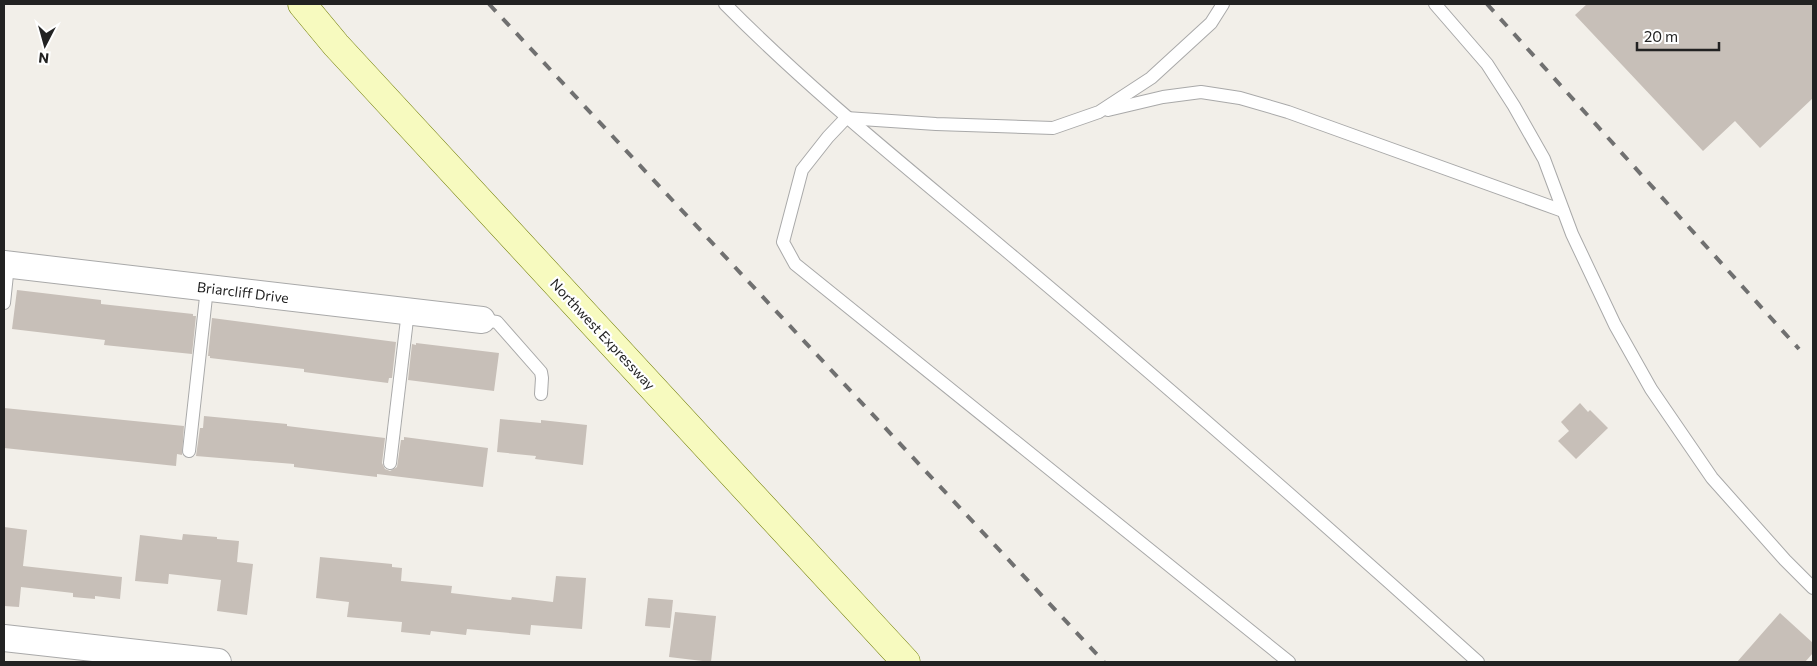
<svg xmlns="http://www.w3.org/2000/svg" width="1817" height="666" font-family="Commissioner,sans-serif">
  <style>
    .building { fill: #c7bfb8 }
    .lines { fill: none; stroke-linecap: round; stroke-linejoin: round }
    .lane-casing { stroke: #a9a9a9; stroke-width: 14 }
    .street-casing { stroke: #a9a9a9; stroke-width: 28 }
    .secondary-casing { stroke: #707d05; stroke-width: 29 }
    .lane { stroke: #fff; stroke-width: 12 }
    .street { stroke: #fff; stroke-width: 26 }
    .secondary { stroke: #f7fabf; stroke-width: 28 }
    .rail { stroke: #707070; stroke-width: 4; stroke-dasharray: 10 10; stroke-linecap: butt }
    .labels { text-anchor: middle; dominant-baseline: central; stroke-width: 4.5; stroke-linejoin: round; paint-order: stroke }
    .street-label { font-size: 14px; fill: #222; stroke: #fff }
  </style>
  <rect width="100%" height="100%" fill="#f2efe9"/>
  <g class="building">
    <path d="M 1587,4 L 1813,4 L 1813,98 L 1760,148 L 1735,121 L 1703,151 L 1575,15 Z"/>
    <path d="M 17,290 L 101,300 L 101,304 L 193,314 L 193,316 L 196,316 L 192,354 L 104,345 L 105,340 L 12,329 Z"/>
    <path d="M 212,318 L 396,342 L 392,378 L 389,378 L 388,383 L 304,372 L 304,369 L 210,358 L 210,356 L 208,356 Z"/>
    <path d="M 416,343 L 499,353 L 494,391 L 408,380 L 412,344 L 416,345 Z"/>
    <path d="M 1580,403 L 1588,412 L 1590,410 L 1608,428 L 1576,459 L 1558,441 L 1569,431 L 1561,422 Z"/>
    <path d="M 4,408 L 184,426 L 182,455 L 177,454 L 176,466 L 4,448 Z"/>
    <path d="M 204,416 L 287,424 L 287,426 L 385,438 L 382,463 L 385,469 L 390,471 L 397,467 L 401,440 L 404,440 L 404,437 L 488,448 L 483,487 L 377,474 L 377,477 L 294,467 L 294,464 L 196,456 L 200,428 L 203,428 Z"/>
    <path d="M 500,419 L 541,423 L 541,420 L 587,425 L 583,465 L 535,459 L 536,456 L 497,452 Z"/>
    <path d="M 4,527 L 27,530 L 23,566 L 122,577 L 120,599 L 95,596 L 95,599 L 73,597 L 73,593 L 21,587 L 19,607 L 4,606 Z"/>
    <path d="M 183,534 L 217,537 L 217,539 L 239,541 L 237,562 L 253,564 L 247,615 L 217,611 L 221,580 L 169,574 L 168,584 L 135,581 L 140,535 L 182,540 Z"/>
    <path d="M 320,557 L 392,564 L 392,567 L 402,568 L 401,581 L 452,586 L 451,593 L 511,600 L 512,597 L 553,602 L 556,576 L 586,578 L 582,629 L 531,625 L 530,635 L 467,629 L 466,635 L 431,631 L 430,635 L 401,632 L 402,622 L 347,617 L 349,602 L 316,598 Z"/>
    <path d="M 648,598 L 673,600 L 670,628 L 645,626 Z"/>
    <path d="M 675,612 L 716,616 L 711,662 L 669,657 Z"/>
    <path d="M 1780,613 L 1813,643 L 1813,653 L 1805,662 L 1737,662 Z"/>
  </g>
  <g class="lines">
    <g class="lane-casing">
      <g id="lane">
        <path d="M 725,4 C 812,92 909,169 1004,249 C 1165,384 1323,522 1478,662"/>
        <path d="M 1223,4 L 1211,23 L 1151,78 L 1099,112 L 1053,128 L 936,124 L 846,118 L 828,137 L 802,170 L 783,242 L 795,264 L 1289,662"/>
        <path d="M 1435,4 L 1487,64 L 1514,106 L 1544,159 L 1572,234 L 1615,325 L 1651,389 L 1712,478 L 1785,560 L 1813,588"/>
        <path d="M 1108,110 L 1163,97 L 1201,92 L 1240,98 L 1288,112 L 1563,211"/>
        <path d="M 4,303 L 8,265"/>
        <path d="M 482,320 L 497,322 L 541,372 L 542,378 L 541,394"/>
        <path d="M 189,451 L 207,288"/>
        <path d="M 390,463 L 408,311"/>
      </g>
    </g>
    <g class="street-casing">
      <g id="street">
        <path d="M 4,264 L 482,320"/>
        <path d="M 4,638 L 218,662"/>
      </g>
    </g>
    <g class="secondary-casing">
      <path id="secondary" d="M 302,4 L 336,45 L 906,662"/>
    </g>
    <use href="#lane" class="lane"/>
    <use href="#street" class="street"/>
    <use href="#secondary" class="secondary"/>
    <g class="rail">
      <path d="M 489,4 L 1104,662"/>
      <path d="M 1487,4 L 1799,349"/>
    </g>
  </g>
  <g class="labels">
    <g class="street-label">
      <text transform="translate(243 292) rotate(7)">Briarcliff Drive</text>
      <text transform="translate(603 334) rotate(47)">Northwest Expressway</text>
    </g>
  </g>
  <rect width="1817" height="666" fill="none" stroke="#222222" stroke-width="10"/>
  <g transform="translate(45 45) rotate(186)" stroke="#ffffff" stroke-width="4" paint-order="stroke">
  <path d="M0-4L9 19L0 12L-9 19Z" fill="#222222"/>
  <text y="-8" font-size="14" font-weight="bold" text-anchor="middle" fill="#222222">N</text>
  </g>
  <path d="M1637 42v8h82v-8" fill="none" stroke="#222222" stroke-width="2.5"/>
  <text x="1644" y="42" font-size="15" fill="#222222" stroke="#ffffff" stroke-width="4" paint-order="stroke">20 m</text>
</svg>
